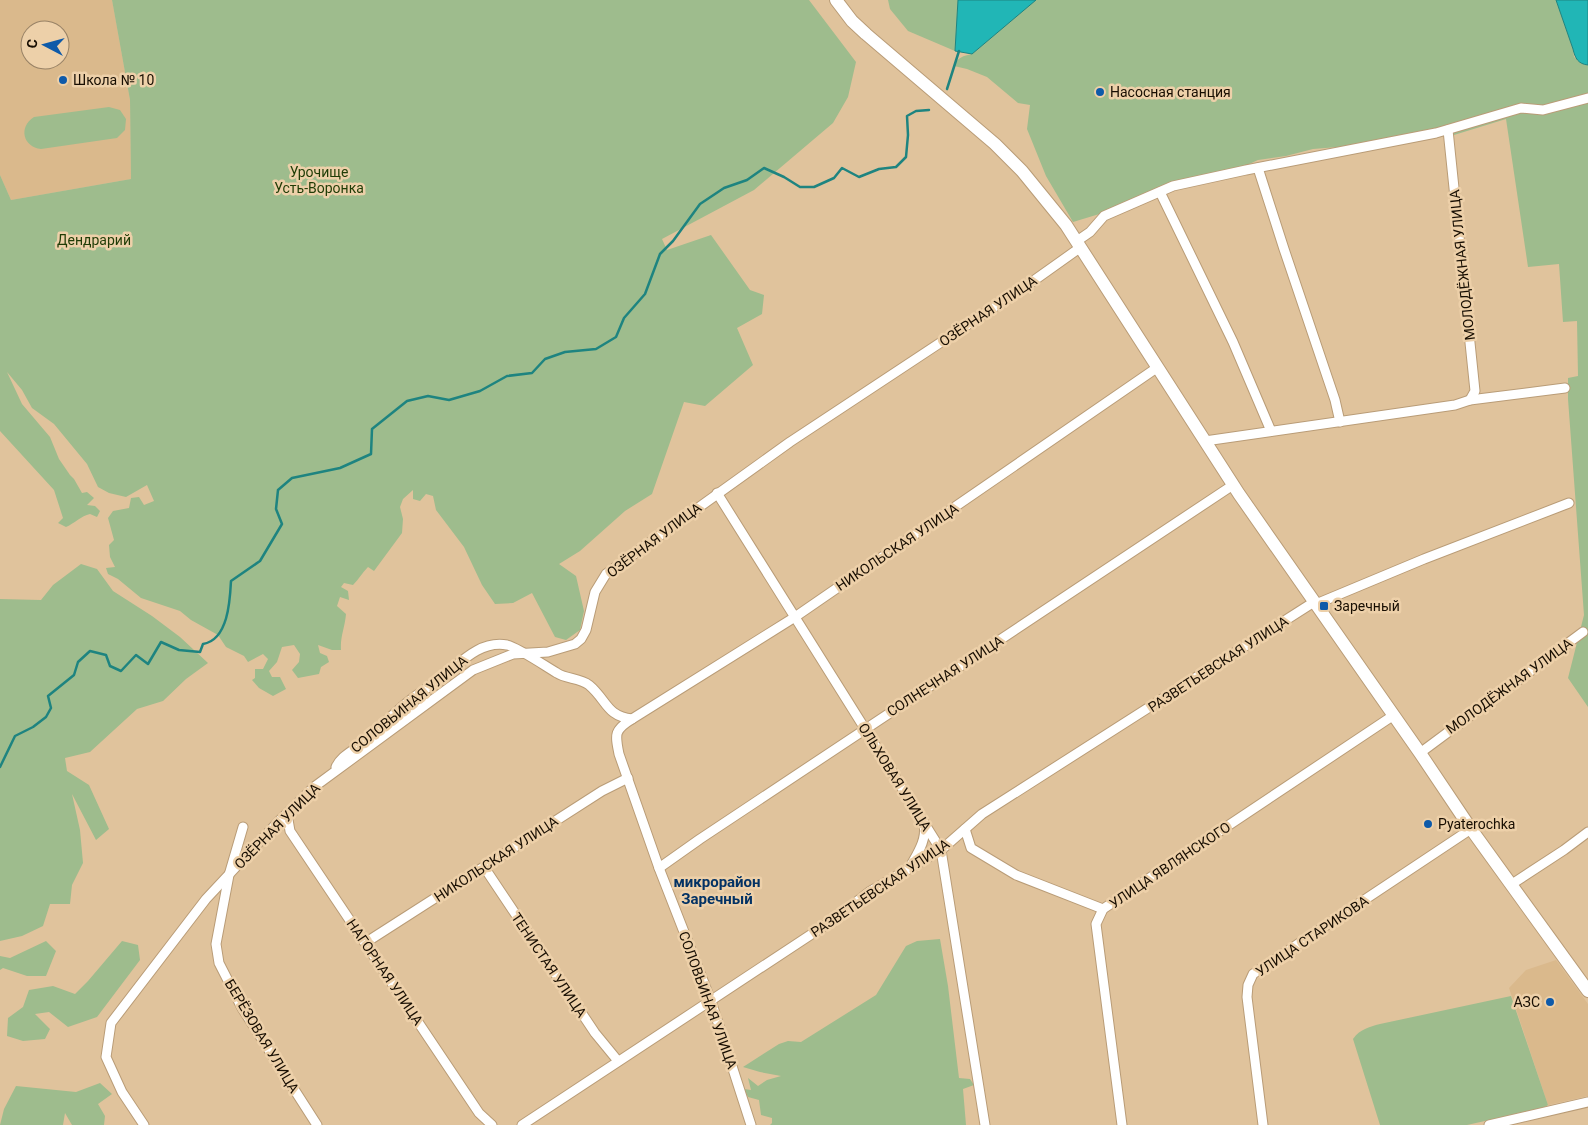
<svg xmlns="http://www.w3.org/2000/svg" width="1588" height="1125" font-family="Roboto,sans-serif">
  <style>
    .built { fill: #dab98c; fill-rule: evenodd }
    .green { fill: #9ebc8d }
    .water { fill: #21b6b6; stroke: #1e8480 }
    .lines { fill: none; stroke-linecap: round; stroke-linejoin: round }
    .stream { stroke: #1e8480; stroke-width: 2.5 }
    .street-casing { stroke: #b99c77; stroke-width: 11 }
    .secondary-casing { stroke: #b99c77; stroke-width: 14 }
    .street { stroke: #fff; stroke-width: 9 }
    .secondary { stroke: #fff; stroke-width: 12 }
    .poi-dot { fill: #0e5aa9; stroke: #edd0a9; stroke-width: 2 }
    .labels { text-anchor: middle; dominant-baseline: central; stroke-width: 5; stroke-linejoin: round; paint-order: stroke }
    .poi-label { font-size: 14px; fill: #180e02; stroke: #edd0a9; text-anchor: start }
    .park-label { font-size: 14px; fill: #1f3c06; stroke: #edd0a9 }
    .street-label { font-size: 14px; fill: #180e02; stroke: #edd0a9 }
    .neighbourhood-label { font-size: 15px; font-weight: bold; fill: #033264; stroke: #edd0a9 }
  </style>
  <rect width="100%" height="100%" fill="#e0c39c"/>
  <g class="built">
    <path d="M 0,0 L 112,0 L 130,100 L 131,179 L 11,200 L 0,175 ZM 30,30 L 60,30 L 60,60 L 30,60 Z"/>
    <path d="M 1556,960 L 1588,1004 L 1588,1096 L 1548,1105 L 1509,988 L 1526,970 Z"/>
  </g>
  <g class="green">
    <path d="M 112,0 L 809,0 L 856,62 L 848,97 L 833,123 L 754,190 L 662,239 L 667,250 L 711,235 L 750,290 L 764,295 L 762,314 L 737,328 L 753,365 L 705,406 L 684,402 L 652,494 L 625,511 L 580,551 L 559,564 L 576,576 L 584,611 L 580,630 L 566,640 L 555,637 L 532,593 L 513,603 L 495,604 L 482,585 L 464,547 L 436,510 L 433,496 L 426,494 L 420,501 L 413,499 L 413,490 L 403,499 L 400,507 L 403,519 L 402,533 L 374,571 L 368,567 C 362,573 359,579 353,585 L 344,583 L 341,587 L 348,591 L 349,600 L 340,597 L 337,606 L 346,614 C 345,627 340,637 341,650 L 332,650 L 318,645 L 320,653 L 327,656 L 329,662 L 321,667 L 319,674 L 298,678 L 292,670 L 299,662 L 300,654 L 294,645 L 282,647 L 277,662 L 269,671 L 272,677 L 280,677 L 286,689 L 273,696 L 259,688 L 252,680 L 255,678 L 255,669 L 263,669 L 268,659 L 263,654 L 248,662 L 244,656 L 226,647 L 218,635 L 191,620 L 180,611 L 141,598 L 118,579 L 108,574 L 106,568 L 115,567 L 110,557 L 109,545 L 114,540 L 108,518 L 113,511 L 129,508 L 131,498 L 139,497 L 144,505 L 154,501 L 147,485 L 126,497 L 109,493 L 98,487 L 87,464 L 54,424 L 32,408 L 22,390 L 7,372 L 22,404 L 50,437 L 59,459 L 70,475 L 74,479 L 82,493 L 87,492 L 94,498 L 87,505 L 95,506 L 100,511 L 97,517 L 90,514 C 81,516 75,523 66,527 L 58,523 L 63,518 L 54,490 L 0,431 L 0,175 L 11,200 L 131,179 L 130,100 Z"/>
    <path d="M 888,0 L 958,0 L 955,51 L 908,31 L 890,9 Z"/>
    <path d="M 1036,0 L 1556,0 L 1573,49 L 1574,57 L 1585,65 L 1588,65 L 1588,707 L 1568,678 L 1584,615 L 1568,399 L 1568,378 L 1578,376 L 1577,321 L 1563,322 L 1559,264 L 1528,267 L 1506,119 L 1454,135 L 1452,126 L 1433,131 L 1365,143 L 1338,147 L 1313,149 L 1286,156 L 1258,160 L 1245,166 L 1187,179 L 1106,212 L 1073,222 L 1046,176 L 1027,129 L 1030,105 L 1018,103 L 987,77 L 967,69 L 954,66 C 958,57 963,56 972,54 Z"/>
    <path d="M 109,107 L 120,110 L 126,119 L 125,130 L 117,138 L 41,149 C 23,147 18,127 34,117 Z"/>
    <path d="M 81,564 L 97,569 L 113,591 L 152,616 L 180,637 L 208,663 L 186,679 L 163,701 L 137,709 L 90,752 L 65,758 L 67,771 L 89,785 L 109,829 L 96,840 L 72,794 L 80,830 L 83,863 L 72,885 L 70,904 L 50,904 L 43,926 L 22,936 L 0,941 L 0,599 L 41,600 L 53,585 Z"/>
    <path d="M 940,939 L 948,986 L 959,1078 L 970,1079 L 974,1085 L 963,1089 L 966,1125 L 770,1125 L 772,1123 L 772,1118 L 761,1115 L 759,1100 L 748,1097 L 744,1089 L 751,1090 L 748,1078 L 758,1086 L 767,1080 L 781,1076 L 760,1072 L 743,1067 L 779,1044 L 788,1041 L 801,1042 L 876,995 L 906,946 L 917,941 Z"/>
    <path d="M 46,941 L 56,951 L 46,976 L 27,976 L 3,968 L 0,970 L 0,956 L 10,958 Z"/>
    <path d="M 122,941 L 138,945 L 140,960 L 97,1017 L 68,1027 L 49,1012 L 35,1014 L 50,1029 L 45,1039 L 23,1041 L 7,1036 L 8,1018 L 23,1007 L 29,990 L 53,986 L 75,994 L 88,981 Z"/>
    <path d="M 1511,996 L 1548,1105 L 1543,1108 L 1467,1125 L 1380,1125 L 1353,1039 C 1360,1029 1369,1027 1380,1024 Z"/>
    <path d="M 100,1083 L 112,1094 L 98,1104 L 105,1116 L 104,1125 L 72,1125 L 65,1113 L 63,1125 L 0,1125 L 4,1109 L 16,1086 L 76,1092 Z"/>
  </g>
  <g class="water">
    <path d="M 958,0 L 1036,0 L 972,54 L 955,51 Z"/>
    <path d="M 1556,0 L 1588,0 L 1588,65 C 1578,64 1575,58 1573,49 Z"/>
  </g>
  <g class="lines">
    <g class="stream">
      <path d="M 947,89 L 959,51"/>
      <path d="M 0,767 L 15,736 L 33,727 L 46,717 L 51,708 L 48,696 L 74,675 L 78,662 L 90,651 L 106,655 L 110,666 L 121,671 L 136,655 L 148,664 L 161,642 L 179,650 L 200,652 L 203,644 C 228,640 230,601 231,581 L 260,561 L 282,524 L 276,509 L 278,490 L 292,478 L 340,468 L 371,454 L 372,429 L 407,401 L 428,396 L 449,400 L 480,391 L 507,376 L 532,373 L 545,359 L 565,352 L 596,349 L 616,337 L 624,318 L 645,294 L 660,254 L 673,241 L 700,204 L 724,188 L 747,180 L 764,168 L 784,177 L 800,187 L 814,187 L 834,178 L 842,168 L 859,177 L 879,169 L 896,167 L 906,157 L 908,135 L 907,116 L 916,111 L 929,110"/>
    </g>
    <g class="street-casing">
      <g id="street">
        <path d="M 1448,130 L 1475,391 L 1470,400"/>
        <path d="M 1258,168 L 1284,249 L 1335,400 L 1340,422"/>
        <path d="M 1160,192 L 1233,342 L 1271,431"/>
        <path d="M 1077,241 L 1090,232 L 1104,216 L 1173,186 L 1246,170 L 1436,133 L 1521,108 L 1543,110 L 1588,98"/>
        <path d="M 1205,441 L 1455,405 L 1470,400 L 1565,388"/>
        <path d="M 717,493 L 941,850 L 985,1125"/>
        <path d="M 1316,604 L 1424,559 L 1569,503"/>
        <path d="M 632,719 L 795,617 L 1158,367"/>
        <path d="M 1420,753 L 1583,632"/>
        <path d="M 336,767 C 341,756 353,751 361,744 C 379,729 394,712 413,698 C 422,691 432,685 441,678 C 460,663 480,640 507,645 C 519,648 545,666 557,673 C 566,679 580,678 589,685 C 607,700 606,716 632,719 C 614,730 615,734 619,754 L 659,868 L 711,1001 L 751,1125"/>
        <path d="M 287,814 L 290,831 L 479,1113 L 492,1125"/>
        <path d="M 243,827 L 229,875 L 216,944 L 219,963 L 242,1008 L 317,1125"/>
        <path d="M 965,829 L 971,848 L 1016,875 L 1103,909"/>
        <path d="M 484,867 L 595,1033 L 618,1061"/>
        <path d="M 910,867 C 917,854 927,840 924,825"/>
        <path d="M 659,868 L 700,839 L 1233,485"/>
        <path d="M 1512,884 L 1564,850 L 1588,832"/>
        <path d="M 365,943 L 602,791 L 628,778"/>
        <path d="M 144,1125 L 122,1092 L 106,1057 L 111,1023 L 206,899 L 278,822 L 314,787 L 473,670 L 513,654 L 548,652 L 575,644 L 581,639 L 586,630 L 595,592 L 606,574 L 790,442 L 1029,284 L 1081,247"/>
        <path d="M 522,1125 L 833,920 L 869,892 L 941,850 L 982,814 L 1314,602"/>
        <path d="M 1122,1125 L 1096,924 L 1103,909 L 1394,715"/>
        <path d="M 1263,1125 L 1247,997 L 1248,985 L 1253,974 L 1471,829"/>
        <path d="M 1489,1125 L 1588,1102"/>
      </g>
    </g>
    <g class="secondary-casing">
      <path id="secondary" d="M 836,0 L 852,21 L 866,34 L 995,144 L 1022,171 L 1066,225 L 1239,494 L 1420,753 L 1471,829 L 1588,991"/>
    </g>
    <use href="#street" class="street"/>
    <use href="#secondary" class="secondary"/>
  </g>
  <g class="poi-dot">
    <circle cx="63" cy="80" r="5"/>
    <circle cx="1100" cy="92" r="5"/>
    <rect x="1319" y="601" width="10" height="10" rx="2.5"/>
    <circle cx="1428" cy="824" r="5"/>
    <circle cx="1550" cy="1002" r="5"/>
  </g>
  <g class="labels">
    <g class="poi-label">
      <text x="73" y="80">Школа № 10</text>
      <text x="1110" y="92">Насосная станция</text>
      <text x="1334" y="606">Заречный</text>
      <text x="1438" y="824">Pyaterochka</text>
      <text x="1540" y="1002" text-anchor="end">АЗС</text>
    </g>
    <g class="park-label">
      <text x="319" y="172">Урочище<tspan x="319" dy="16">Усть-Воронка</tspan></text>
      <text x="94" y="240">Дендрарий</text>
    </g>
    <g class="street-label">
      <text transform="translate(1462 265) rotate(-96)">МОЛОДЁЖНАЯ УЛИЦА</text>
      <text transform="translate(988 311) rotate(-34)">ОЗЁРНАЯ УЛИЦА</text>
      <text transform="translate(654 540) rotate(-37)">ОЗЁРНАЯ УЛИЦА</text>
      <text transform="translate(897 547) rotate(-34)">НИКОЛЬСКАЯ УЛИЦА</text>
      <text transform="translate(1218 664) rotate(-33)">РАЗВЕТЬЕВСКАЯ УЛИЦА</text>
      <text transform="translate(945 676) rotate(-33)">СОЛНЕЧНАЯ УЛИЦА</text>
      <text transform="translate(1509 686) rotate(-36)">МОЛОДЁЖНАЯ УЛИЦА</text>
      <text transform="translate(409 704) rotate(-39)">СОЛОВЬИНАЯ УЛИЦА</text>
      <text transform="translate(895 777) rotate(58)">ОЛЬХОВАЯ УЛИЦА</text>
      <text transform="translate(277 826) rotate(-45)">ОЗЁРНАЯ УЛИЦА</text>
      <text transform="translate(496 859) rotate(-33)">НИКОЛЬСКАЯ УЛИЦА</text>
      <text transform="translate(1170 865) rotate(-34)">УЛИЦА ЯВЛЯНСКОГО</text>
      <text transform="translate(880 888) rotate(-34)">РАЗВЕТЬЕВСКАЯ УЛИЦА</text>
      <text transform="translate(1312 936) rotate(-34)">УЛИЦА СТАРИКОВА</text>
      <text transform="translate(549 965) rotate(56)">ТЕНИСТАЯ УЛИЦА</text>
      <text transform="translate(385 972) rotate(56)">НАГОРНАЯ УЛИЦА</text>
      <text transform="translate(708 1000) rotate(70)">СОЛОВЬИНАЯ УЛИЦА</text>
      <text transform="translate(262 1036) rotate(59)">БЕРЁЗОВАЯ УЛИЦА</text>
    </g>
    <g class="neighbourhood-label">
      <text x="717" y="882">микрорайон<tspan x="717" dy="17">Заречный</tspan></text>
    </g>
  </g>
  <g transform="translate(45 45) rotate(276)"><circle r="24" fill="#edd0a9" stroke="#988266"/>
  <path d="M0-4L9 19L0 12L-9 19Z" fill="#0e5aa9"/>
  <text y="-8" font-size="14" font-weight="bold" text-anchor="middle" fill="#180e02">С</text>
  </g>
</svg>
